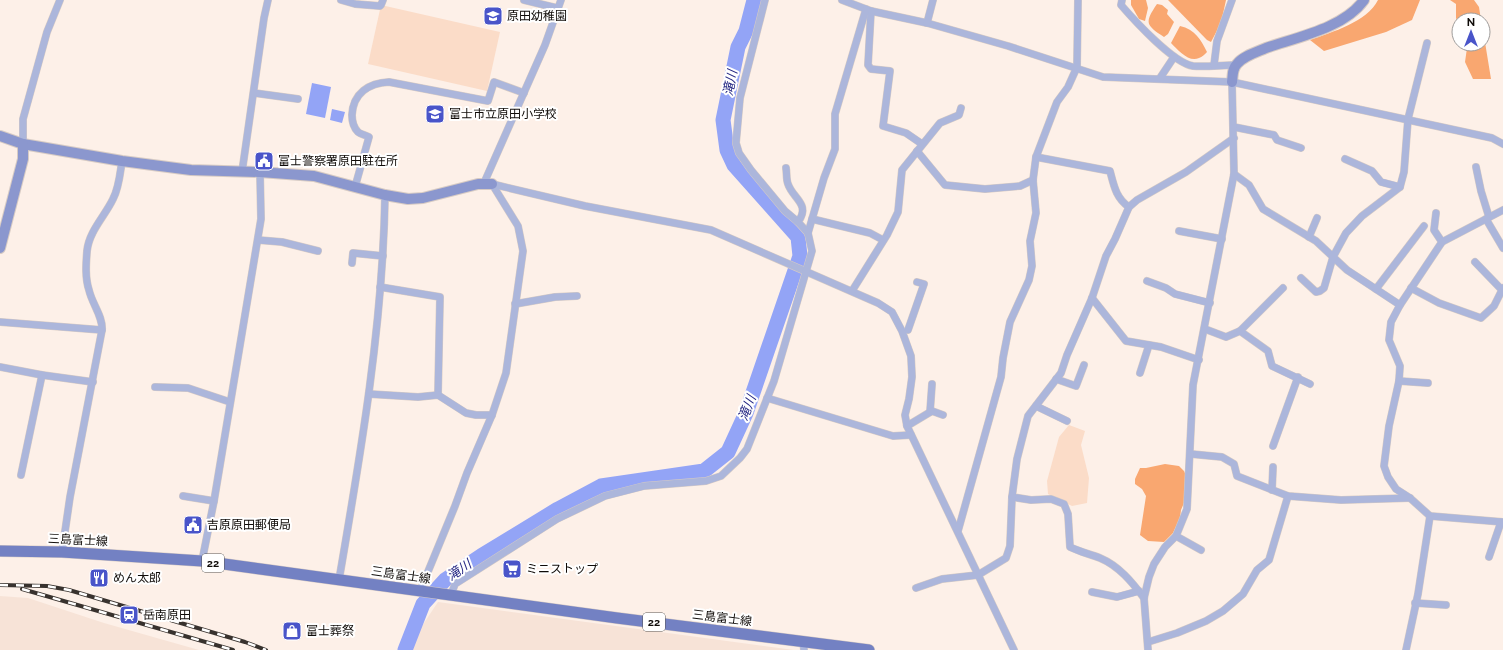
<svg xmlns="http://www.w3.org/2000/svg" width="1503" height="650" font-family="Raleway,'Noto Sans JP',sans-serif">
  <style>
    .built { fill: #f7e3d7 }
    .green { fill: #fbdcc8 }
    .forest { fill: #f9a770 }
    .water { fill: #93a4f6 }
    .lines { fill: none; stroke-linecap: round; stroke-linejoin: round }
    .river { stroke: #93a4f6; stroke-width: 15 }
    .street-casing { stroke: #d7cbc4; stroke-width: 8 }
    .secondary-casing { stroke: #d7cbc4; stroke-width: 12 }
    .primary-casing { stroke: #d7cbc4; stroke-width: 12 }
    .street { stroke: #acb6db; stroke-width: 7 }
    .secondary { stroke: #8b97ce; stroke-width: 10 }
    .primary { stroke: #7381c3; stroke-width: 11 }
    .rail-casing { stroke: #38322e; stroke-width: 4 }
    .rail { stroke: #fff; stroke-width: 2.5; stroke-dasharray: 8; stroke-linecap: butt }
    .labels { text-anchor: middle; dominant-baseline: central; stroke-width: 4; stroke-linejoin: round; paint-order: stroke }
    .shield { fill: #fff; stroke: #575452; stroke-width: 1 }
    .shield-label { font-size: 11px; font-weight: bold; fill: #0f0b08 }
    .poi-label { font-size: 12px; fill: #0f0b08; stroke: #fff; text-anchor: start }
    .street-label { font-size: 12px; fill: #0f0b08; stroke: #fff }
    .water-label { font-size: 13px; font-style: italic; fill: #252783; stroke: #fff }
  </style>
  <rect width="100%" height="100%" fill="#fdf0e8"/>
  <g class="built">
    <path d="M 0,596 L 28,598 L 104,623 L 199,650 L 0,650 Z"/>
    <path d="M 438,602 L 794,650 L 411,650 L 418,632 Z"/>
  </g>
  <g class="green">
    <path d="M 381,5 L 500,32 L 487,91 L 368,64 Z"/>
    <path d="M 1069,425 L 1085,431 L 1081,445 L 1089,478 L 1087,503 L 1072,506 L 1048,494 L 1047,481 L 1059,437 Z"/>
  </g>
  <g class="forest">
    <path d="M 1131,0 L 1146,0 L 1148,8 L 1145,21 L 1139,19 L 1131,5 Z"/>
    <path d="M 1168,0 L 1226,0 L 1221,23 L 1211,42 L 1207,40 Z"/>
    <path d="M 1378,0 L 1420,0 L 1412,20 L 1386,32 L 1324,51 L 1310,40 C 1332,32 1367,22 1378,0 Z"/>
    <path d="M 1450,0 L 1474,0 L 1479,7 L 1481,20 L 1459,20 L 1459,26 L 1456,18 L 1456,4 Z"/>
    <path d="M 1157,4 L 1162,5 L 1168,10 L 1167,14 L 1174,22 L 1168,34 L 1164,37 C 1146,25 1144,23 1157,4 Z"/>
    <path d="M 1180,26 C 1195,29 1201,40 1207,52 C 1205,54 1202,57 1199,58 C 1189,63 1178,50 1171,43 Z"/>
    <path d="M 1483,30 L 1491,79 L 1473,79 L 1465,62 L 1467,48 L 1466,44 L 1483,44 Z"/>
    <path d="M 1165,464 L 1179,466 L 1184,471 L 1188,480 L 1186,498 L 1181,510 L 1180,518 L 1173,533 L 1164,542 L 1148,541 L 1140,535 L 1146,496 L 1142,489 L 1135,484 L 1135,479 L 1140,468 L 1146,468 Z"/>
  </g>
  <g class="water">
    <path d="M 312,83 L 331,87 L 325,118 L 306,114 Z"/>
    <path d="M 332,109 L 345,112 L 342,123 L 330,120 Z"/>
  </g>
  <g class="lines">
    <path class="river" d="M 405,650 L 423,604 L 445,580 L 481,556 L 558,509 L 601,486 L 704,471 L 728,452 L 746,413 L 800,256 L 798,237 L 734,165 L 727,150 L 723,120 L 738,47 L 746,31 L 754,0"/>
    <g class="street-casing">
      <g id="street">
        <path d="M 341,0 L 355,4 L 380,6 L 381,5 L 383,0"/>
        <path d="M 524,0 L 557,8"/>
        <path d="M 842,0 L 871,11 L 927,23 L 1008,46 L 1103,77 L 1232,82 L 1492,138 L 1503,144"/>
        <path d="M 1122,0 L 1121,5 C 1134,20 1173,63 1193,66 C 1207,67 1222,65 1236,65"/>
        <path d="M 871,11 L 868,65 L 871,69 L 890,71 L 883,126 L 906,133 L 922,144"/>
        <path d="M 927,23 L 933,0"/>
        <path d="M 1214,65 L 1217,41 L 1232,0"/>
        <path d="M 1160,78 L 1174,57"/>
        <path d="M 254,93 L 298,99"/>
        <path d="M 1234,127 L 1274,135 L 1277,140 L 1301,148"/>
        <path d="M 23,144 L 23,119 L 47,32 L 60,0"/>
        <path d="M 917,151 L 945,185 L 985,189 L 1020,186 L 1033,180"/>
        <path d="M 1036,157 L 1110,171 C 1114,186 1116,198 1129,207"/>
        <path d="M 1345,159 L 1372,171 L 1381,182 L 1400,187"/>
        <path d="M 1476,167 L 1481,191 L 1489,217"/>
        <path d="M 786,168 C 787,173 786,179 788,184 C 793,199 811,204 798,222"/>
        <path d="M 242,172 L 264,18 L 268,0"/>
        <path d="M 1234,174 L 1249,185 L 1263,209 L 1316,241 L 1347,270 L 1400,305"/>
        <path d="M 484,183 L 545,45 L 561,0"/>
        <path d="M 492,184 L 585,206 L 711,230 L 878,303 L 892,312 L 902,331 L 911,356 L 912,377 L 909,399 L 905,415 L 907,426 L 1014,650"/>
        <path d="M 355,187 L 369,137 C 366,135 360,134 358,132 C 353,127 352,121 352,115 C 353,93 369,83 389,82 L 488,101 L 494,82 L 524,93"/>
        <path d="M 1503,210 L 1442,242 L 1400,305 L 1391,322 L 1389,340 L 1400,366 L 1399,381 L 1389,426 L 1384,466 L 1388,477 L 1396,489 L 1410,498 L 1430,516 L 1503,522"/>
        <path d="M 1436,213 L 1434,230 L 1442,242"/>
        <path d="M 812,219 L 870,233 L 883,240"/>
        <path d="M 1486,219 L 1503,248"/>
        <path d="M 1179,231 L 1222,239"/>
        <path d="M 808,233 L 824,178 L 835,149 L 835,114 L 866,9"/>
        <path d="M 1309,237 L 1317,218"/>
        <path d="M 258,240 L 282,242 L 318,251"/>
        <path d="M 1475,262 L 1502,290"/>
        <path d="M 352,263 L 353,253 L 383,256"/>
        <path d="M 1301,278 L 1316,292 L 1320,291 L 1324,288 L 1333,257 L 1346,233 L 1362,216 L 1400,187 L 1404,172 L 1408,119 L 1427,43"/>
        <path d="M 1147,281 L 1166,288 L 1175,294 L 1210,303"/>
        <path d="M 380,287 L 440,297 L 438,395"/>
        <path d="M 1411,288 L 1439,303 L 1481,318 L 1494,306 L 1503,288"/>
        <path d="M 1376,289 L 1424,226"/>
        <path d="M 852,291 L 887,235 L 898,212 L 902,170 L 940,123 L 959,115 L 961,108"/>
        <path d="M 1092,298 L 1126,341 L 1161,347 L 1199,360"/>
        <path d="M 515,304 L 555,297 L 577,296"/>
        <path d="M 0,322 L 102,330"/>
        <path d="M 1205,329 L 1226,337 L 1240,331 L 1268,351 L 1272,366 L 1310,384"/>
        <path d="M 908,330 L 924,284 L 917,282"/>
        <path d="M 1240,331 L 1283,288"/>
        <path d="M 0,367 L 42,375 L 93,382"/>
        <path d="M 1140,373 L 1149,345"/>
        <path d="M 1056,379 L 1076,386 L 1084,365"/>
        <path d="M 1399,381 L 1428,383"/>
        <path d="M 155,387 L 188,388 L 230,402"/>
        <path d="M 369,394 L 418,397 L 438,395 L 466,413 L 476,415 L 492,415"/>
        <path d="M 767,398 L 893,436 L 911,435"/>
        <path d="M 1036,406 L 1067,421"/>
        <path d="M 930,412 L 932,384"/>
        <path d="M 907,426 L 932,411 L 943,415"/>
        <path d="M 1273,446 L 1298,377"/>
        <path d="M 1191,454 L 1222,457 L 1234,464 L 1237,476 L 1288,496 L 1341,500 L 1410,498"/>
        <path d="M 21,475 L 42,375"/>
        <path d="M 1272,490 L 1273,467"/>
        <path d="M 183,496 L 214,501"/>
        <path d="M 1012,497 L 1031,500 L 1051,499 L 1064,504 L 1068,514 L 1070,547 C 1080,552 1090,554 1100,558 C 1119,566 1132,582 1144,598"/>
        <path d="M 958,531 L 1001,377 L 1003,358 L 1010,322 L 1029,280 L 1032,266 L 1030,241 L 1036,213 L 1033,180 L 1036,157 L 1057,102 L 1068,87 L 1077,67 L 1078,0"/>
        <path d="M 1176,536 L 1201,550"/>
        <path d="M 62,552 L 70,497 L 102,330 C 103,316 92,304 89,290 C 85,278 86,264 87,251 C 89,231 105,216 113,199 C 119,188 120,174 122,161"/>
        <path d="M 1489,557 L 1501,522"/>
        <path d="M 202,561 L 214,501 L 261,219 L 260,172"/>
        <path d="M 339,580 C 361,452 383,324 385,195"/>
        <path d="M 916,588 L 942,579 L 978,575 L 1006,558 L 1010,546 L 1012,497 L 1017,459 L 1028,416 L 1061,373 L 1067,355 L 1092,298 L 1106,256 L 1115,239 L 1129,207 L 1137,200 L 1186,172 L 1234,138"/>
        <path d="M 420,591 L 455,506 L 467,473 L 492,415 L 506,373 L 523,251 L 518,226 L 492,184"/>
        <path d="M 1092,592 L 1117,597 L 1139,591"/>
        <path d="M 451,595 L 455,584 L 557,519 L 605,496 L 644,486 L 706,481 L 721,476 L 740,458 L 747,449 L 774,381 L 812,251 L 808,233 L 798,222 L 785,211 L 751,170 L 739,153 L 736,143 L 740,98 L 765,0"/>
        <path d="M 1415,603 L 1446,605"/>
        <path d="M 803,641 L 804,650"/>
        <path d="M 1148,642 L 1177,633 L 1206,621 L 1223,611 L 1243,594 L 1257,570 L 1269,560 L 1288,496"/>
        <path d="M 1148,650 L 1144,598 L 1149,577 L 1154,564 L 1165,547 L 1176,536 L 1187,509 L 1193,385 L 1234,174 L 1232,82"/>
        <path d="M 1406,650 L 1418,594 L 1430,516"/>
      </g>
    </g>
    <g class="secondary-casing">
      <g id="secondary">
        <path d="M 1232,82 C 1233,75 1232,69 1237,64 C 1243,56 1257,52 1266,48 C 1298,37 1344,28 1364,0"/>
        <path d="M 0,136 L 23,144 L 122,161 L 191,170 L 260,172 L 314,176 L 385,195 L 408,199 L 423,198 L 478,184 L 492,184"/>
        <path d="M 0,248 L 23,159 L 23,144"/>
      </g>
    </g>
    <g class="primary-casing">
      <path id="primary" d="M 0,551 L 62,552 L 202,561 L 617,618 L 869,650"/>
    </g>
    <use href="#street" class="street"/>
    <use href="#secondary" class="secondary"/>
    <use href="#primary" class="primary"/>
    <g class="rail-casing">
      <g id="rail">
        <path d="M 0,585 L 47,586 L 69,590 L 245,642 L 266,650"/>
        <path d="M 22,589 L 233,650"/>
      </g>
    </g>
    <use href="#rail" class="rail"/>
  </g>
  <defs>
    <g id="school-square" transform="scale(1)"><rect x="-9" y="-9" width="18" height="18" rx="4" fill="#4954c9" stroke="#fff"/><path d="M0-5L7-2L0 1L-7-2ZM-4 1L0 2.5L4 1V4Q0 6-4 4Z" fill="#fff"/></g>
    <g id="civic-square" transform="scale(1)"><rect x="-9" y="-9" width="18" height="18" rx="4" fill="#4954c9" stroke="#fff"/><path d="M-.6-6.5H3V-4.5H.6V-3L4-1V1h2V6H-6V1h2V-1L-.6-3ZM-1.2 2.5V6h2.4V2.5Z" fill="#fff"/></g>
    <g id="supermarket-square" transform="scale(1)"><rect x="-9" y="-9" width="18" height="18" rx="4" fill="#4954c9" stroke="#fff"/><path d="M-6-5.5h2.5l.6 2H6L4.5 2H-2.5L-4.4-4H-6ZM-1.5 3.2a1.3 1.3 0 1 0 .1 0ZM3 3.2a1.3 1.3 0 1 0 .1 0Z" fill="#fff"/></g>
    <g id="restaurant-square" transform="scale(1)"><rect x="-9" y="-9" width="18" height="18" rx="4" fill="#4954c9" stroke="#fff"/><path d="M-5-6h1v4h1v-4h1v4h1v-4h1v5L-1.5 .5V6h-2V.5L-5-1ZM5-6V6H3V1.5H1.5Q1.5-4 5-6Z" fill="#fff"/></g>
    <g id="station-square" transform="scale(1)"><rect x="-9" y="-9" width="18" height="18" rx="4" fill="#4954c9" stroke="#fff"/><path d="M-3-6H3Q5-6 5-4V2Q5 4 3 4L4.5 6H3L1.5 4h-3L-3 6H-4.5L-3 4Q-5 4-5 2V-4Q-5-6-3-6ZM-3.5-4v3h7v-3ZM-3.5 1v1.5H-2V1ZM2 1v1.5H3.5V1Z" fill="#fff"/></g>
    <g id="shop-square" transform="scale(1)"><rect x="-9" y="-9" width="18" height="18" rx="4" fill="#4954c9" stroke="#fff"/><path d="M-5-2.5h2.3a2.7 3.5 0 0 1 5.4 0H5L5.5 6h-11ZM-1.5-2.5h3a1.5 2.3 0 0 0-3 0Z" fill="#fff"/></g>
  </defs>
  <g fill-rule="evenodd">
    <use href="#school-square" x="493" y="16"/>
    <use href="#school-square" x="435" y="114"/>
    <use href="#civic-square" x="264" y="161"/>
    <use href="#civic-square" x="193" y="525"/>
    <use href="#supermarket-square" x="512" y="569"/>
    <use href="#restaurant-square" x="99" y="578"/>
    <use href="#station-square" x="129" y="615"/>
    <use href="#shop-square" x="292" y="631"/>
  </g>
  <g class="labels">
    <g class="shield">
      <rect x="202" y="554" width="22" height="18" rx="3"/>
      <rect x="643" y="613" width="22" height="18" rx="3"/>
    </g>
    <g class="shield-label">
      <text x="213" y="563">22</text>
      <text x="654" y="622">22</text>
    </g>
    <g class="poi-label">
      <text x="507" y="16">原田幼稚園</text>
      <text x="449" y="114">富士市立原田小学校</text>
      <text x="278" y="161">富士警察署原田駐在所</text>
      <text x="207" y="525">吉原原田郵便局</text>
      <text x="526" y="569">ミニストップ</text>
      <text x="113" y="578">めん太郎</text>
      <text x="143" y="615">岳南原田</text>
      <text x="306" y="631">富士葬祭</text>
    </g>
    <g class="street-label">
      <text transform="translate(78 540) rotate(3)">三島富士線</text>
      <text transform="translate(401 575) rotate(8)">三島富士線</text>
      <text transform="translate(722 618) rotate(7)">三島富士線</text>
    </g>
    <g class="water-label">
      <text transform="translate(730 83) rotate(-79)">滝川</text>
      <text transform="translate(747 408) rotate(-69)">滝川</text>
      <text transform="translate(459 570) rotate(-34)">滝川</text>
    </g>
  </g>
  <g transform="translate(1471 32)"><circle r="19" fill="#ffffff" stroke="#9f9d9c"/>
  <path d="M0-3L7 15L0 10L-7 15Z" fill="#4954c9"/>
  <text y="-6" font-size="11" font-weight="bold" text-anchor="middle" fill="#0f0b08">N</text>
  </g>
</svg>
